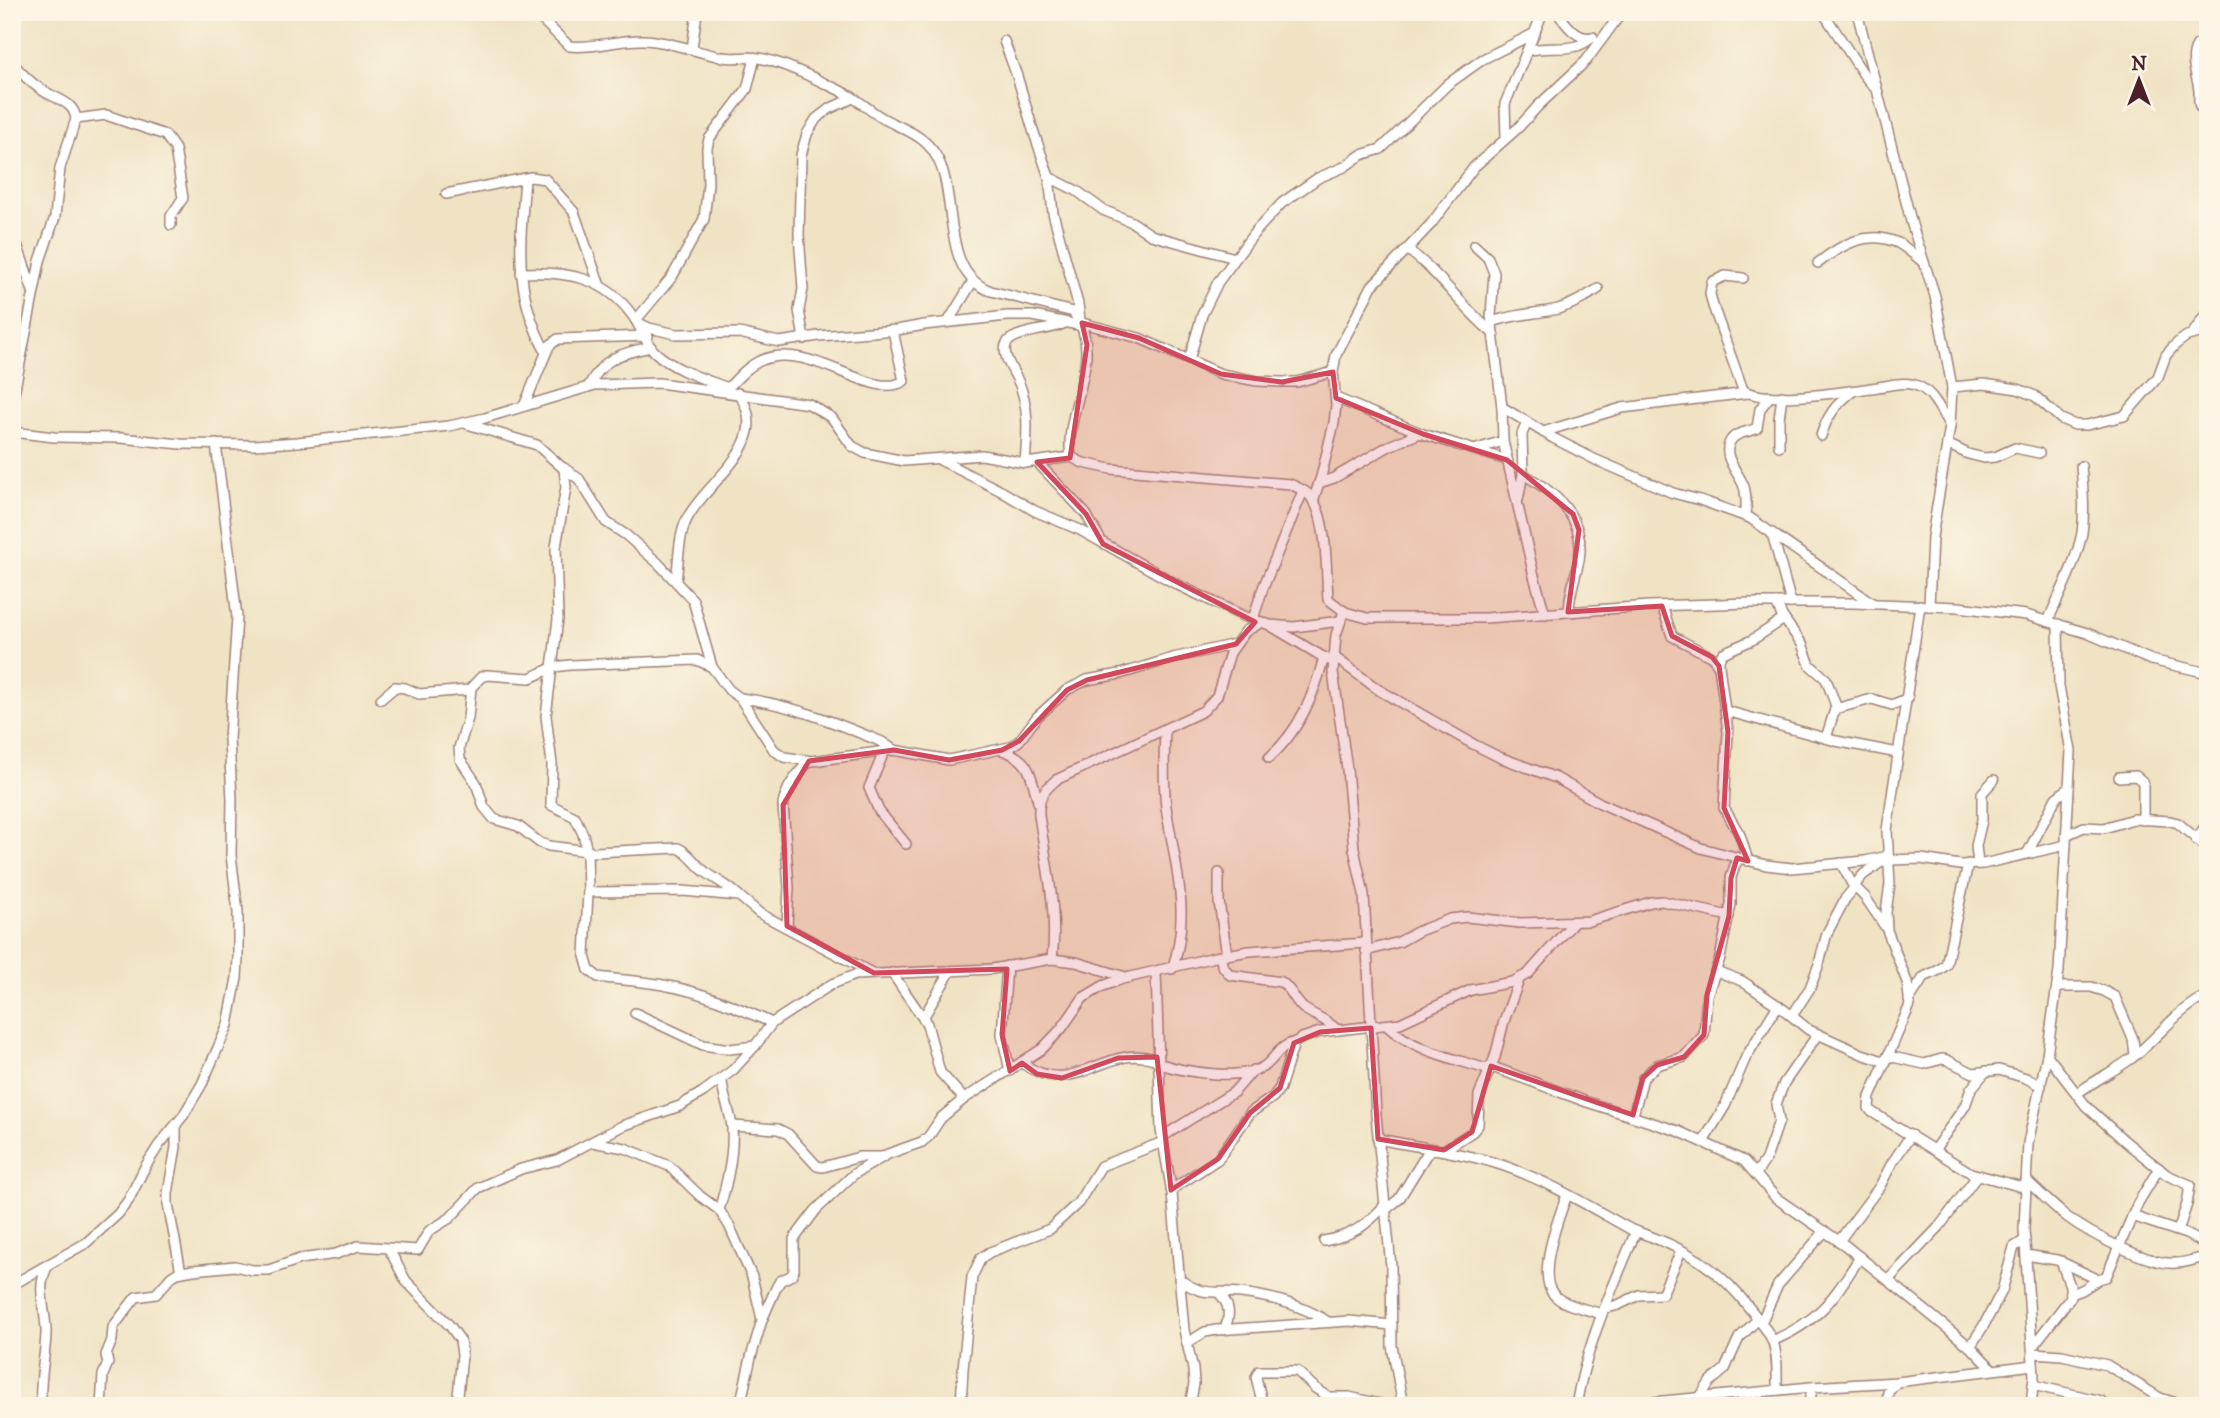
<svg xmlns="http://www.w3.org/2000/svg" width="2220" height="1418" font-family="'IM FELL DW Pica',serif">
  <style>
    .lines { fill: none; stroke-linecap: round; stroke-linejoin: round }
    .minor-casing { stroke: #9d8178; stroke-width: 12 }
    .minor { stroke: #fff; stroke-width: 9 }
    .marked { fill: #d1495b; fill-opacity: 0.2; stroke: #d1495b; stroke-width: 5; stroke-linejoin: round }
  </style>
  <rect width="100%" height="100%" fill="#fcf5e5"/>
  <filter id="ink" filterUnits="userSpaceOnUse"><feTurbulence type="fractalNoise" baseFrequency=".0143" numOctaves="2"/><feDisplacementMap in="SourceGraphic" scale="14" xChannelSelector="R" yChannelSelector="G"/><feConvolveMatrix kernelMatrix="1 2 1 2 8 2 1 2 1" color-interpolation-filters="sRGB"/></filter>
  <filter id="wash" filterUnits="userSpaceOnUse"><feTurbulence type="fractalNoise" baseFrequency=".00686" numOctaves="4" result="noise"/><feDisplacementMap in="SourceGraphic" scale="28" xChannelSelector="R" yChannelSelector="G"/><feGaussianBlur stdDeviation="1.57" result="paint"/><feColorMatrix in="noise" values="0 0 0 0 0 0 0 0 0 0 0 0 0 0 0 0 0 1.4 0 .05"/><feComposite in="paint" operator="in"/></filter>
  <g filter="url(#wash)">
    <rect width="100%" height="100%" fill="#f0e3c4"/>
  </g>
  <g filter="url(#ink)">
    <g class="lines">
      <g class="minor-casing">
        <g id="minor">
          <path d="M 534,12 L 569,46 C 594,49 618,39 644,40 C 671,41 695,52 722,57 C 734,59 747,56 759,58 C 781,62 804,73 824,83 C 833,87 843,92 852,97 C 865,105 875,115 888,121 C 906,130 924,136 935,154 C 960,192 938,273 991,291 L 1073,312 C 1107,355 1063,409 1071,457 L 1083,463 L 1111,469 L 1290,484 C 1296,487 1305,490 1309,495 C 1328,513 1326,573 1328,599 L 1345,612 L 1367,618 L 1485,618 L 1649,606 L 1752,603 L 1853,603 L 1958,607 L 2026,615 L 2087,633 L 2151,660 L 2208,673"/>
          <path d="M 1557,12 C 1566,24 1577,41 1593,37"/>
          <path d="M 1692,12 L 1744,15 L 1777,12"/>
          <path d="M 1823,12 L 1864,75 L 1875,88"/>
          <path d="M 1857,12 L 1912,225 L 1935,296 L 1952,387 L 1950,426 L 1932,537 L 1929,606"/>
          <path d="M 2208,39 L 2197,45 C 2190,59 2195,70 2198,84 C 2202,100 2193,103 2208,115"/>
          <path d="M 1004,41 L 1017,76 L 1033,130 L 1049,177 L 1053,213 L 1078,304 L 1080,320"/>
          <path d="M 692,48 L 697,12"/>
          <path d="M 1527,51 C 1550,44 1574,55 1592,37"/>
          <path d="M 12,62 C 20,72 31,83 42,90 C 55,99 74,101 76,119 L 60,168 L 55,217 L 40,261 L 12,404"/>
          <path d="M 76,119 L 106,115 L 165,135 L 175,149 L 183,198 L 171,216 L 171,225"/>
          <path d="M 1506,138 L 1505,104 L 1543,12"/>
          <path d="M 1049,177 L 1077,191 L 1103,210 L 1132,222 L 1151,235 L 1235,258"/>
          <path d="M 525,179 C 520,244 513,292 546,352"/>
          <path d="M 446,194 L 531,177 L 545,179 L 574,212 L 600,286"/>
          <path d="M 12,230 L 33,291"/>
          <path d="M 1474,245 L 1488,258 L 1494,273 L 1491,316 L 1502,407 L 1503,441 L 1534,576 L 1545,614"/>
          <path d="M 1408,250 C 1441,274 1462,308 1493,333"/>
          <path d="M 1818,263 C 1841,245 1867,229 1898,243 C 1907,248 1916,256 1924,263"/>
          <path d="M 521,273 C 565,271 604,276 632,315 C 641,326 644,342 655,352 C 674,370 704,379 728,388"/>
          <path d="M 1743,278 L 1725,276 L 1712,282 L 1710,294 L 1713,306 L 1743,390 C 1765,405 1849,391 1878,387 C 1892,385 1907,380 1920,387 C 1934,394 1942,413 1950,426"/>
          <path d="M 636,320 L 672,277 L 704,219 L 708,184 L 707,148 L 709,139 L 747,89 L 755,58"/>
          <path d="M 637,322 L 649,328 L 676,334 L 739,333 L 779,342 L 819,336 L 897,330 L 924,325 L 1007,316 L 1033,316 L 1083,326"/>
          <path d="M 948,322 L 973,281"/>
          <path d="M 1492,322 C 1514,314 1536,314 1558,309 C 1573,305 1585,297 1598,289"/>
          <path d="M 1082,323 L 1139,338 L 1221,374 L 1257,381 L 1282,382 L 1297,382 L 1333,372"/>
          <path d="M 2193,333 L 2208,311"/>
          <path d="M 804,339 L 799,310 L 803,289 L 799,235 L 801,155 L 807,134 L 816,119 L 829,109 L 853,98"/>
          <path d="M 1189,360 L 1202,315 L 1218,282 L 1255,232 L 1282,203 L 1318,178 L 1344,167 L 1361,155 L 1381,149 L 1448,84 L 1483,59 L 1535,33"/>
          <path d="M 588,387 C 604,357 619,354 651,347"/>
          <path d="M 1952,387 L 1984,384 L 2018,389 L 2035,396 L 2061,419 L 2075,425 L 2087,425 L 2124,416 L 2158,377 L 2166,355 L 2176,344 L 2187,336 L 2208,331"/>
          <path d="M 725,391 C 736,380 747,366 762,360 C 811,340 872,402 904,381 L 893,331"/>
          <path d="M 1336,398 L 1423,434 L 1507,460"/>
          <path d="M 524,406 L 549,346 L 558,339 L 648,336"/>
          <path d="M 1502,407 L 1553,438 L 1596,460 L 1673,493 L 1700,500 L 1750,518 L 1872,603"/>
          <path d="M 467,424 L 537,445 L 564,469 L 566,487 L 556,547 L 558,619 L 546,716 L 552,764 L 551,805 L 575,817 L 583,834 L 587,851 L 588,892 L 585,956 L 589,970 L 598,977 C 619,980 641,981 663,985 C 700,991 737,1007 772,1023"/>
          <path d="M 12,432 L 54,437 L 121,438 L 181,444 L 254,445 L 297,442 L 449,426 L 485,418 L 595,385 L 659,383 L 809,404 L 832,418 L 852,446 L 865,453 L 904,461 L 982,455 L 1025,463 L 1071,457"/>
          <path d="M 1543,432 L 1622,408 L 1748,393"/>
          <path d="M 1821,436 C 1827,416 1836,404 1853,391"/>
          <path d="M 1947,444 L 1968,454 L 1984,458 L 1995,457 L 2015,448 L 2039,453"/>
          <path d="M 1779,446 L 1779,419 L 1782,396"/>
          <path d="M 1477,449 L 1503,441"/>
          <path d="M 940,460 L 1001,491 L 1035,511 L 1080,530 L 1178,585 L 1243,616 L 1270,625 L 1294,627 L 1340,621"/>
          <path d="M 1037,462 L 1086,514 L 1101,541"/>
          <path d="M 1025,463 C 1027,436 1030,409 1019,383 C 1014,371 996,349 1011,339 C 1025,330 1047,331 1063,324"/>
          <path d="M 564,468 L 579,479 L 606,522 L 626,535 L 658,563 L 693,600 L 712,667"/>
          <path d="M 1523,474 C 1560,495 1590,523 1577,569 C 1573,584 1569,596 1569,612"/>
          <path d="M 1319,483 L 1334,478 L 1389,446 L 1420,433"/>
          <path d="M 1518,500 L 1523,474 L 1522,434 L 1527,422"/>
          <path d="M 1313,501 L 1321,477 L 1334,423 L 1336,405 L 1333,372 L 1336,355 L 1372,286 L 1431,224 L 1474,167 L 1518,128 L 1538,106 L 1586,61 L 1622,12"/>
          <path d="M 1746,516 C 1746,507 1747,496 1744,487 C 1740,473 1720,457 1731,440 C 1736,432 1750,432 1757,428 L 1760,409 L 1770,396"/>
          <path d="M 1772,533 L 1791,603"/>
          <path d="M 676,581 C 679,561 678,535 688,517 C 708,480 775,442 738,393"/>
          <path d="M 1776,603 L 1782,616 L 1802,644 L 1810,665 L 1826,679 L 1836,706 L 1826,738"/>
          <path d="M 1920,605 L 1887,830 L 1890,884 L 1886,912 L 1887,930 L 1907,982 L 1910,1005 L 1870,1097 L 1869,1108 L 1872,1112 L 1971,1173 L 2026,1188"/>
          <path d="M 1662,606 L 1672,636 L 1712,657 L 1719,666 L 1728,732 L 1724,808 L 1740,835 L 1748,861"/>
          <path d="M 1344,611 L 1336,635 L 1333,672 L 1347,769 L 1354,849 L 1364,894 L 1376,1115 L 1391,1266 L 1392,1346 L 1403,1406"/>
          <path d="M 1253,619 L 1263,588 L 1303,491"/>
          <path d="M 2048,621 C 2060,593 2076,563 2082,533 C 2085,511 2083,488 2081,466"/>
          <path d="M 1271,626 L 1328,660"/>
          <path d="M 1333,656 L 1379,690 L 1473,744 L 1499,757 L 1556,778 L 1600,803 L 1701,848 L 1766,865 L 1792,868 L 1865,861 L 1888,856"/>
          <path d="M 1719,666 L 1719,659 L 1723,653 L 1752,640 L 1784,619"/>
          <path d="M 471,688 L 468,718 L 459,748 L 460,759 L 476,783 L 484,807 L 494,819 L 518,826 L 540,843 L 549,846 L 595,852 L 678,848 C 690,853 696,866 707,873 C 718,881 729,886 739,896"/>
          <path d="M 740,698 C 791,704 836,723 882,742 L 894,750"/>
          <path d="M 381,699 L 395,687 L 405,688 L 419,694 L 469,690 L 481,677 L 487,675 L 530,678 L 554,667 L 570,665 L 697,660 L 712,667 L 729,690 L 740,698 L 774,750 L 784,757 L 812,761 L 894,750 L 949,760 L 1010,747 L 1019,741 L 1037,717 L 1067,690 L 1087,680 L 1120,674 L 1173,658 L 1236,644"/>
          <path d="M 1835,709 L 1872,699 L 1892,705 L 1908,698"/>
          <path d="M 1726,711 L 1836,741 L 1898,753"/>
          <path d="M 1165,730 C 1164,756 1163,781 1166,807 C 1174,861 1192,915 1172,969"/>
          <path d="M 1002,750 C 1031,759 1031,776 1038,802"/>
          <path d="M 884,752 L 869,788 L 879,811 L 906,844"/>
          <path d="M 1269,758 C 1299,731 1314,696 1324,657"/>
          <path d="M 2119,777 L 2136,776 L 2143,782 L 2143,820"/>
          <path d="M 2066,835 L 2084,827 L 2104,828 L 2133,819 L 2170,821 L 2178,823 L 2208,849"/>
          <path d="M 2196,840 L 2208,822"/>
          <path d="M 2027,854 L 2056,798 L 2069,788"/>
          <path d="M 1889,860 L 1921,859 L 1960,865 L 1983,864 L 2066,845"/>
          <path d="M 1841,863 L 1852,884 L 1865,897 L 1886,928"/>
          <path d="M 1978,864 L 1976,846 L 1982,820 L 1982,793 L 1994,780"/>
          <path d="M 1219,873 L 1219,902 L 1227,955"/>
          <path d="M 1854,886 L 1863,875 L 1884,860"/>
          <path d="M 588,892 L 683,891 L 739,896 L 759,913 L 872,973"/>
          <path d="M 787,926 L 789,887 L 783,805 C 786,786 797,775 809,761"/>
          <path d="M 1366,951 L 1399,942 L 1419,931 L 1450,919 L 1467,917 L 1520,923 L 1589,921 L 1651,902 L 1662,901 L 1729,916"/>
          <path d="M 1221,956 L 1222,965 L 1230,975 L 1281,982 C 1291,988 1294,1000 1303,1008 C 1314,1016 1327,1019 1337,1030"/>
          <path d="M 1052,959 C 1058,912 1046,863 1039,815 C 1038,798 1043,791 1056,780 L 1203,711 L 1217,696 L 1230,653 L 1239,640 L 1246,631 L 1262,622"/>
          <path d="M 1007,966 L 1002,1035 L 1010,1071"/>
          <path d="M 1156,971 L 1161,1130 L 1172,1193 L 1184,1330 L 1193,1369 L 1194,1384 L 1190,1406"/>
          <path d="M 1716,971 L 1742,981 L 1783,1009 L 1809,1030 L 1862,1054 L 1886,1062"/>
          <path d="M 892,973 L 927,1024 L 940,1072 L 964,1099"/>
          <path d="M 2057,987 L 2091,987 L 2104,991 L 2115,997 L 2133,1039 L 2135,1055"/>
          <path d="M 1909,1000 L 1924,977 L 1939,970 L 1946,965 L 1968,864"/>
          <path d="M 635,1013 L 703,1045 L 730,1049 L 755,1046"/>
          <path d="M 1792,1016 L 1810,988 L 1819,964 L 1827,933 L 1845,899 L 1855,887"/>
          <path d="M 923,1018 L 950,972"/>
          <path d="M 1387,1026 C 1415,1051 1453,1058 1489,1070"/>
          <path d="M 2047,1055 L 2086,1106 L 2126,1142 L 2167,1175 L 2190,1185 L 2187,1204 L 2178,1231"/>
          <path d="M 1888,1056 L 1924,1064 L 1942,1059 L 1947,1060 L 1973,1073 L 1999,1070 L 2026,1078 L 2041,1086"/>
          <path d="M 1022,1063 C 1076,1102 1102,1041 1158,1060"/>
          <path d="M 1158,1063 C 1183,1072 1243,1082 1266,1065 C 1278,1055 1278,1047 1295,1042"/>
          <path d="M 1490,1066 L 1587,1102 L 1678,1131 L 1744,1161 L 1776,1198 L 1846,1246 L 1974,1350 L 1992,1369"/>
          <path d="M 2076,1094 C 2094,1081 2114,1071 2132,1058 C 2158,1038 2178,1008 2208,995"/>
          <path d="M 1633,1115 L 1643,1078 L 1657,1065 L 1684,1057 L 1704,1035 L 1707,995 L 1720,958 L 1731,904 L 1731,878 L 1735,865 L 1739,859"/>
          <path d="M 176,1125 L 176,1147 L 168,1193 L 168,1204 L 181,1272"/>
          <path d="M 732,1126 L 778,1129 L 788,1134 L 817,1166 L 823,1167 L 859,1157 L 881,1157"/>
          <path d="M 1162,1137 L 1234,1092 L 1253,1070"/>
          <path d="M 1378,1139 C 1417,1147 1457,1151 1495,1163 C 1544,1178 1588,1206 1632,1230 C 1683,1246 1719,1268 1751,1310 C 1759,1320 1768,1330 1773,1342 C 1778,1357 1777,1374 1777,1390"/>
          <path d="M 592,1142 L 625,1148 L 669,1166 L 700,1196 L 719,1210 L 729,1225 L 752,1277 L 762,1319"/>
          <path d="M 1703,1142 L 1725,1106 L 1746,1057 L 1778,1005"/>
          <path d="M 1444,1150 L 1472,1132 L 1478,1125 L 1479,1095 L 1495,1057 L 1504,1021 L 1519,980"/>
          <path d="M 1934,1150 L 1965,1106 L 1971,1089 L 1986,1071"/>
          <path d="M 1756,1174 L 1766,1159 L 1779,1121 L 1776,1104 L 1784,1083 L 1818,1034"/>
          <path d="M 2026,1180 C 2038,1191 2050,1203 2062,1213 C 2084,1231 2149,1266 2176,1263 C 2187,1263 2197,1258 2208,1257"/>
          <path d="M 1171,1190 L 1218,1159 L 1250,1113 L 1273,1097 L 1280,1088 L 1294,1043 L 1302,1038 L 1320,1032 L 1400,1023 L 1471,990 L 1512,982 L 1528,974 L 1574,922"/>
          <path d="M 1567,1195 C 1559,1216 1535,1278 1555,1296 C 1565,1306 1588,1309 1601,1314"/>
          <path d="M 719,1210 C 727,1184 734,1156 732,1128 C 731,1111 722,1097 722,1079"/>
          <path d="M 1384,1211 L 1399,1199 L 1426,1155 L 1434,1149"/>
          <path d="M 2132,1216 L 2186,1234 L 2208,1245"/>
          <path d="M 1324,1241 C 1351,1236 1366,1226 1384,1206"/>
          <path d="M 1839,1241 L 1880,1186 L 1892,1163 L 1911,1135"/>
          <path d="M 389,1249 L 406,1281 L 450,1326 L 460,1340 L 462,1355 L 457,1406"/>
          <path d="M 2026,1255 L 2057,1260 L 2097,1279 L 2106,1277 L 2138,1203 L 2159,1168"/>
          <path d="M 1179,1279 C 1205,1298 1212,1290 1241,1293 C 1272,1297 1302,1305 1328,1322"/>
          <path d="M 1888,1280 L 1939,1227 L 1977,1176"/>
          <path d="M 12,1285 L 86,1243 L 118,1214 L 128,1201 L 145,1167 L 159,1145 L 183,1116 L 202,1084 L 228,1025 L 237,978 L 238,958 L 238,912 L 231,855 L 232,799 L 229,739 L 237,617 L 216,444"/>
          <path d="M 1219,1293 C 1230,1305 1231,1315 1224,1330"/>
          <path d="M 2071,1294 L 2082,1290 L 2099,1279"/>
          <path d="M 1604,1309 L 1618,1305 L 1639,1295 L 1662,1294 L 1681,1251"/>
          <path d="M 1761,1323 L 1778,1285 L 1825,1231"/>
          <path d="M 1772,1341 C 1820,1321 1833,1299 1860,1257"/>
          <path d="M 1187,1343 L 1205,1332 L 1217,1330 L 1349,1321 L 1392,1325"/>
          <path d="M 2033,1346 L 2071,1297 L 2070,1286 L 2061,1261"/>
          <path d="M 1970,1347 L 1984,1325 L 2002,1291 L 2014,1247 L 2025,1240"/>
          <path d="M 2033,1353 L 2062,1355 L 2107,1365 L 2160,1398 L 2176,1403 L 2179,1406"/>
          <path d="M 2033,1385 L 2101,1401"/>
          <path d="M 1700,1397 L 1710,1382 L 1725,1369 L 1739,1338 L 1758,1319"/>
          <path d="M 41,1406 C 39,1381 45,1359 46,1334 C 47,1310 34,1287 49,1264"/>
          <path d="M 101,1406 L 103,1375 L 108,1363 L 106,1355 L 112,1340 L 113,1327 L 136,1297 L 156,1294 L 171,1277 L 177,1273 L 193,1270 L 235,1266 L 252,1270 L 269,1270 L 300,1259 L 336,1254 L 358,1246 L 418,1250 L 429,1231 L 450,1218 L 478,1188 L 521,1169 L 557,1160 L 622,1126 L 680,1106 L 703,1092 L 733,1070 L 755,1046 L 772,1023 L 832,984 L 855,975 L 992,969 L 1052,959 L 1076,962 L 1129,978"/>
          <path d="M 740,1406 L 751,1357 L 762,1320 L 776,1288 L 780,1281 L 792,1275 L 794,1270 L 794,1239 L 816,1210 L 854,1174 L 888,1154 L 922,1142 L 929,1136 L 941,1118 L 964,1099 L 1042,1049 L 1062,1028 L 1083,998 L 1103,986 L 1122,979 L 1215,957 L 1249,951 L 1366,943"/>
          <path d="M 961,1406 L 963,1369 L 972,1277 L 981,1258 L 990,1252 L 1050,1229 L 1078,1203 L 1101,1166 L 1163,1142"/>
          <path d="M 1263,1406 L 1256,1377 L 1259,1371 L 1297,1371 L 1315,1388 L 1329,1397 L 1349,1397 L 1389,1406"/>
          <path d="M 1576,1406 C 1586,1344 1613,1288 1636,1231"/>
          <path d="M 1610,1406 L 1811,1387 L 1897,1382"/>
          <path d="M 1808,1406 L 1813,1387"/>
          <path d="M 1887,1406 L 1888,1392 L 1897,1382 L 2033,1365"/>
          <path d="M 2031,1406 L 2034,1376 L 2024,1229 L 2028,1143 L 2047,1055 L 2059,971 L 2071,751 L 2059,686 L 2058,624"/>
          <path d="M 2205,1406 L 2208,1401"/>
        </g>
      </g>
      <use href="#minor" class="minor"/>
    </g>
  </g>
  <path class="marked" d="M 1082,323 L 1139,338 L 1221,374 L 1282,382 L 1333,372 L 1336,398 L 1423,434 L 1507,460 L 1573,514 L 1579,530 L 1568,612 L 1662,606 L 1672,636 L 1712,657 L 1719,666 L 1728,732 L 1724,808 L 1748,861 L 1737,858 L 1731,878 L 1729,916 L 1707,995 L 1704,1035 L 1684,1057 L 1657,1065 L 1643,1078 L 1633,1115 L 1491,1066 L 1472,1132 L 1444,1150 L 1378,1139 L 1371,1028 L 1320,1032 L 1294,1043 L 1280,1088 L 1250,1113 L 1218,1159 L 1171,1190 L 1157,1057 L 1118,1058 L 1062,1078 L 1037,1074 L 1022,1063 L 1010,1071 L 1002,1035 L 1007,969 L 874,973 L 787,926 L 783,805 L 809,761 L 894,750 L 949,760 L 1002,750 L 1019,741 L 1067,690 L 1087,680 L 1236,644 L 1255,622 L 1103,544 L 1086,514 L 1037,462 L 1070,458 L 1087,345 Z"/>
  <rect width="2220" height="1418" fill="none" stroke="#fcf5e5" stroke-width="42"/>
  <g transform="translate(2139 80)" stroke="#fcf5e5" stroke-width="5" paint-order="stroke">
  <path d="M0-5L12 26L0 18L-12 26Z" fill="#4a1f2b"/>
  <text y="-10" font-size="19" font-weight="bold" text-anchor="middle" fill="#4a1f2b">N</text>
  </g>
</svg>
